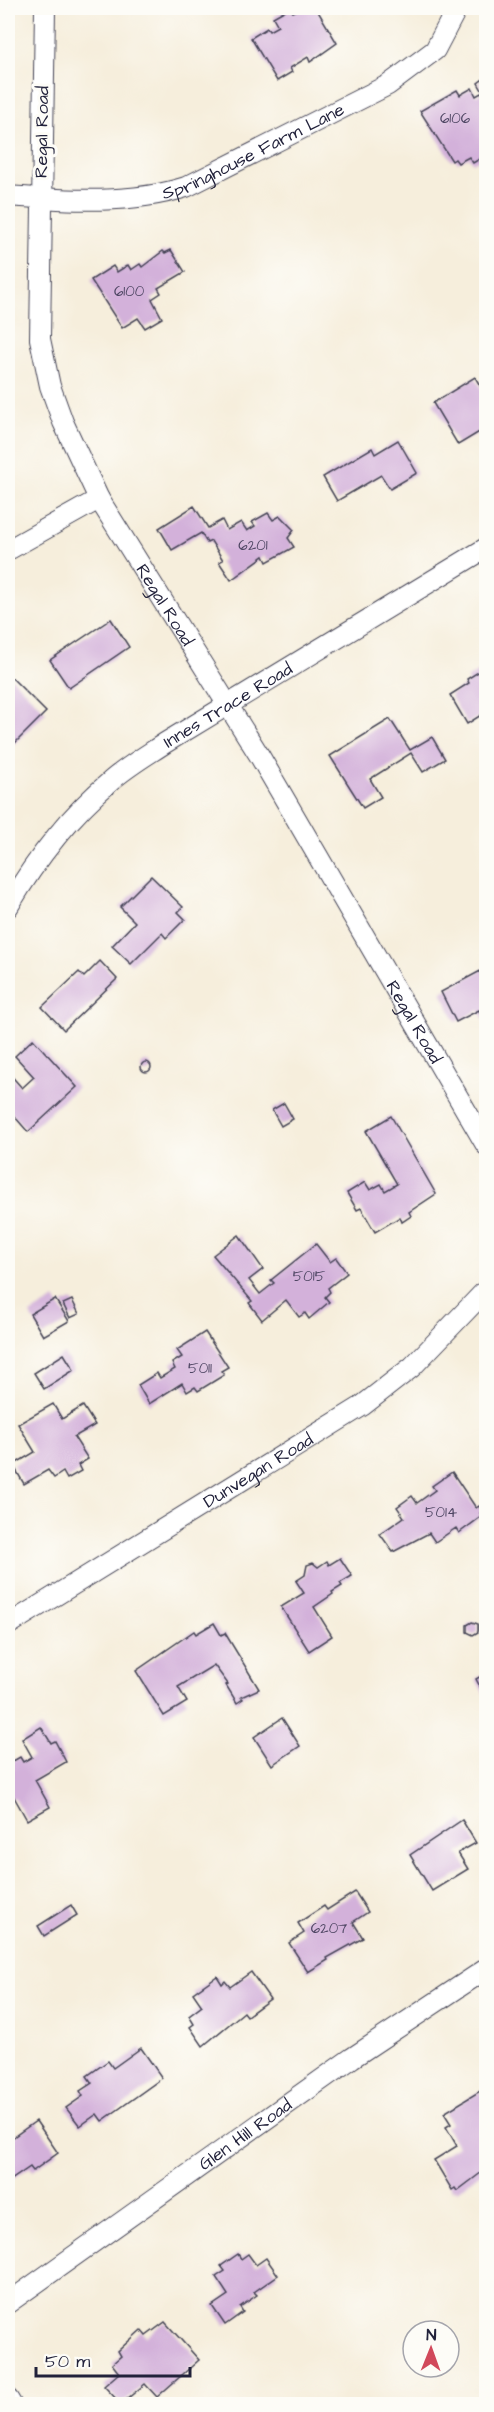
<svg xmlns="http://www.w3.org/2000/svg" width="494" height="2412" font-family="'Architects Daughter',sans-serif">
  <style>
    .building { fill: #d3b1da }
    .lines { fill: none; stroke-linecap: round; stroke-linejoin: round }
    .street-casing { stroke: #424153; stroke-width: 22 }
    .street { stroke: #fff; stroke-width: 20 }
    .labels { text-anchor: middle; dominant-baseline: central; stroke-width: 6; stroke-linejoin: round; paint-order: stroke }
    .number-label { font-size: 15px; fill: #4e4663 }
    .street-label { font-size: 18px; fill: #22223b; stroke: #fdfcf7 }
  </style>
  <rect width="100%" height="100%" fill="#fdfcf7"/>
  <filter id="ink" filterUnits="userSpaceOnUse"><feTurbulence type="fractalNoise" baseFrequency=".0167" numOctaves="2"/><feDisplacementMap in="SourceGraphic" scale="12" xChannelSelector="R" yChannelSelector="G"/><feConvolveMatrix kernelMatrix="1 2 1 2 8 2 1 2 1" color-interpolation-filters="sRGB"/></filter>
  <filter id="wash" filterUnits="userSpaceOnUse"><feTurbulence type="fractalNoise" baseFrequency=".008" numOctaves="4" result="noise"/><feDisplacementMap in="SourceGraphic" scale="24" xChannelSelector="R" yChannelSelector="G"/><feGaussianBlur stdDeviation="1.35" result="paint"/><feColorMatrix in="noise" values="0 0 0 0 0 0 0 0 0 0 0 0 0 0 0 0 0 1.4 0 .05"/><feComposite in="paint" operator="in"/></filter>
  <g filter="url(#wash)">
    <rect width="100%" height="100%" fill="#f6eedc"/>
    <g id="blocks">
      <g class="building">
        <path d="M 289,8 L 293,12 L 301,8 L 316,8 L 337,43 L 310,62 L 308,57 L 290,68 L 292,72 L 277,81 L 251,38 L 267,28 L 269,31 L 278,26 L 273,17 Z"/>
        <path d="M 486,77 L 486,155 L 473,163 L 469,157 L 458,163 L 455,159 L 452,161 L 420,111 L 457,90 L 460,95 L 472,88 L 476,96 L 483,92 L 478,83 Z"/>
        <path d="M 171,250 L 185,272 L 158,288 L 161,293 L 152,299 L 162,318 L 145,328 L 138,318 L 122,328 L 91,280 L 113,266 L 117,272 L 128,265 L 131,270 L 140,264 L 142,267 L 163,251 L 165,253 Z"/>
        <path d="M 475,377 L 482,389 L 486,385 L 486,428 L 458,445 L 433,403 Z"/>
        <path d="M 398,440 L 417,473 L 390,489 L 381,475 L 337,501 L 323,477 L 372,448 L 375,454 Z"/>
        <path d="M 194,506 L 208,528 L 222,520 L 227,530 L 241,522 L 247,531 L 255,526 L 252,522 L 268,513 L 273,520 L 280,516 L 294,530 L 288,538 L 294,547 L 267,562 L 264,556 L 231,580 L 219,562 L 223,560 L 211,541 L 207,543 L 201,533 L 172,550 L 159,528 Z"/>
        <path d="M 111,619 L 129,647 L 69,688 L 50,660 Z"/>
        <path d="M 486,667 L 486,712 L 467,724 L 450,695 L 469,683 L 467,679 Z"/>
        <path d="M 12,678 L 46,712 L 8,750 L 8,682 Z"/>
        <path d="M 390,719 L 410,750 L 432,737 L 445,759 L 423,772 L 411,753 L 370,779 L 381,797 L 363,808 L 330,756 Z"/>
        <path d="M 151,876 L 183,907 L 178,912 L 185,919 L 166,938 L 162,933 L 131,964 L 112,946 L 135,922 L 120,907 Z"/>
        <path d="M 100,961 L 117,979 L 64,1030 L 42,1007 L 79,972 L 84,977 Z"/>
        <path d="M 486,968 L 486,1024 L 479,1010 L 456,1022 L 441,992 Z"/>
        <path d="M 33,1039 L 77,1087 L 28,1132 L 8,1109 L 8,1072 L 22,1088 L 34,1077 L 15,1056 Z"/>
        <circle cx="146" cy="1067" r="5"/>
        <path d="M 284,1103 L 293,1119 L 281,1126 L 272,1110 Z"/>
        <path d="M 391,1116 L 436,1194 L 409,1212 L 411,1216 L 402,1222 L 400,1217 L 375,1232 L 361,1208 L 357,1210 L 347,1193 L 365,1182 L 370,1190 L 381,1184 L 385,1191 L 397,1184 L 366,1131 Z"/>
        <path d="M 239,1235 L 263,1269 L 249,1280 L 260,1294 L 274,1283 L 271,1280 L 316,1244 L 330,1262 L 336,1258 L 347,1273 L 328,1288 L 330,1292 L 325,1297 L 329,1302 L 309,1319 L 305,1313 L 299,1317 L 286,1300 L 262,1320 L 249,1303 L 252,1301 L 213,1255 Z"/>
        <path d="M 55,1299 L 69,1321 L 43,1336 L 30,1314 Z"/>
        <path d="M 72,1300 L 79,1314 L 70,1318 L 63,1304 Z"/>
        <path d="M 205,1332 L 228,1367 L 221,1371 L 224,1375 L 198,1391 L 195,1387 L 187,1392 L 182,1383 L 149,1404 L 138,1385 L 157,1373 L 160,1378 L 175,1369 L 172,1363 L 182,1357 L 177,1350 Z"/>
        <path d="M 64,1354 L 74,1370 L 44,1389 L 34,1373 Z"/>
        <path d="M 53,1404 L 62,1419 L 83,1406 L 95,1425 L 74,1437 L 88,1459 L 78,1465 L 81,1471 L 67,1479 L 63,1472 L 54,1478 L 48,1470 L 24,1484 L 13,1465 L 35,1452 L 18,1424 Z"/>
        <path d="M 452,1472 L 476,1508 L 479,1506 L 482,1511 L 480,1513 L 482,1516 L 459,1533 L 456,1528 L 435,1542 L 429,1533 L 393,1552 L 380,1534 L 404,1517 L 397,1507 L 412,1496 L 417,1503 L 435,1490 L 432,1486 Z"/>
        <path d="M 340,1558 L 352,1576 L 340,1583 L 342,1586 L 332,1592 L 333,1594 L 314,1607 L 332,1636 L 309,1651 L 281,1607 L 304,1593 L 296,1581 L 305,1575 L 307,1565 L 313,1563 L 318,1567 L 327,1561 L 329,1565 Z"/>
        <path d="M 472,1622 L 478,1624 L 478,1632 L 473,1635 L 467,1632 L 467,1625 Z"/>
        <path d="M 214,1623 L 221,1635 L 225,1633 L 259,1689 L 241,1697 L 243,1699 L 237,1703 L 226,1685 L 228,1684 L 214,1665 L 178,1687 L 187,1702 L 164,1716 L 136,1671 L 194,1631 L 196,1634 Z"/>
        <path d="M 486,1673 L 486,1695 L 485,1696 L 476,1679 Z"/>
        <path d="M 282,1718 L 300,1746 L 272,1765 L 254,1737 Z"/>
        <path d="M 41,1727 L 51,1743 L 55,1741 L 66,1762 L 35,1780 L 50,1807 L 27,1820 L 14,1797 L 8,1801 L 8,1764 L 20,1757 L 23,1762 L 32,1757 L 22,1739 Z"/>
        <path d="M 462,1820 L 476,1843 L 458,1853 L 468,1869 L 432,1891 L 410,1855 Z"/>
        <path d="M 355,1892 L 368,1912 L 353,1922 L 363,1938 L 327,1958 L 328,1960 L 308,1972 L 289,1943 L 304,1933 L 298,1923 L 324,1906 L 327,1910 Z"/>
        <path d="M 71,1905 L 77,1915 L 44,1936 L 38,1926 Z"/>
        <path d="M 251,1972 L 270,1999 L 247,2016 L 244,2012 L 203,2046 L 190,2027 L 194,2024 L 189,2016 L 202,2006 L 193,1993 L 217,1976 L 222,1984 L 225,1981 L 230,1987 Z"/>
        <path d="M 141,2048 L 162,2078 L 102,2121 L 97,2114 L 80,2126 L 66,2108 L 83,2096 L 80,2091 L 92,2083 L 87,2076 L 108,2061 L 113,2068 Z"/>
        <path d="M 480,2091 L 486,2102 L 486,2169 L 457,2191 L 455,2188 L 452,2190 L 434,2160 L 457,2146 L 446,2127 L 451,2124 L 444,2113 Z"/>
        <path d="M 36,2121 L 58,2153 L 33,2171 L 30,2167 L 8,2182 L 8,2141 Z"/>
        <path d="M 238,2254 L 241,2259 L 248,2254 L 256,2265 L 266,2258 L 278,2275 L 254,2292 L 257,2295 L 240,2307 L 243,2312 L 225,2325 L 212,2306 L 228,2295 L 216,2277 L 225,2271 L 221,2266 Z"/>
        <path d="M 165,2322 L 199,2360 L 157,2397 L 145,2384 L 121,2404 L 104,2386 L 119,2373 L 112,2364 L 121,2356 L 118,2351 L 141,2330 L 146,2336 Z"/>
      </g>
    </g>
  </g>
  <g filter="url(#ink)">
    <use href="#blocks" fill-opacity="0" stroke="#424153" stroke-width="1.5"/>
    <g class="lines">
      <g class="street-casing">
        <g id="street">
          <path id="s1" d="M 45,8 L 40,339 L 50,386 L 63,422 L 99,499 L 259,755 L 486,1145"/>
          <path id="s2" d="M 8,196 C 67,200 129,205 186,187 L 388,85 L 435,50 L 457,8"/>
          <path d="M 8,550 L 99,499"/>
          <path id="s3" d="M 8,907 C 36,859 69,816 112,780 C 128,766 147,755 165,743 L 486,548"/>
          <path id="s4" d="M 8,1625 L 362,1406 L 412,1367 L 486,1290"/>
          <path id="s5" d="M 8,2303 L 352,2058 L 486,1969"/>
          <path d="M 8,2399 L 11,2404"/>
        </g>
      </g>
      <use href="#street" class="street"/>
    </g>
  </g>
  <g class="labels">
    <g class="number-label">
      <text x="455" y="118">6106</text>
      <text x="129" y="291">6100</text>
      <text x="253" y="545">6201</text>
      <text x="309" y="1276">5015</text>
      <text x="200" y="1368">5011</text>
      <text x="441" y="1512">5014</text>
      <text x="329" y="1928">6207</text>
    </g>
    <g class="street-label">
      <text transform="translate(42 132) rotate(-89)">Regal Road</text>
      <text stroke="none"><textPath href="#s2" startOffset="255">Springhouse Farm Lane</textPath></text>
      <text stroke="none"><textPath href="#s1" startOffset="627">Regal Road</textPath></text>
      <text stroke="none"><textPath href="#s3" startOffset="303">Innes Trace Road</textPath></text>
      <text stroke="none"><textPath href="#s1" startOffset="1113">Regal Road</textPath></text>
      <text stroke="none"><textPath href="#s4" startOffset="294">Dunvegan Road</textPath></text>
      <text stroke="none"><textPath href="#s5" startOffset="291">Glen Hill Road</textPath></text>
    </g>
  </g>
  <rect width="494" height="2412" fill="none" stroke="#fdfcf7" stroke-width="30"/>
  <g transform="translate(431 2349) rotate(1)"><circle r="28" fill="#fdfcf7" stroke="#a5a5ac" stroke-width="1.5"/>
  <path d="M0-4.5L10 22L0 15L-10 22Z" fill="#d1495b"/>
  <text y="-9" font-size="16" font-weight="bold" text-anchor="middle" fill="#22223b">N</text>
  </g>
  <path d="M36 2367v9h154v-9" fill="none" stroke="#22223b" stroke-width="3"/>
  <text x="45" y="2367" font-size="18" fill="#22223b" stroke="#fdfcf7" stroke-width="4.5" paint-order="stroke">50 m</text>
</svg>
